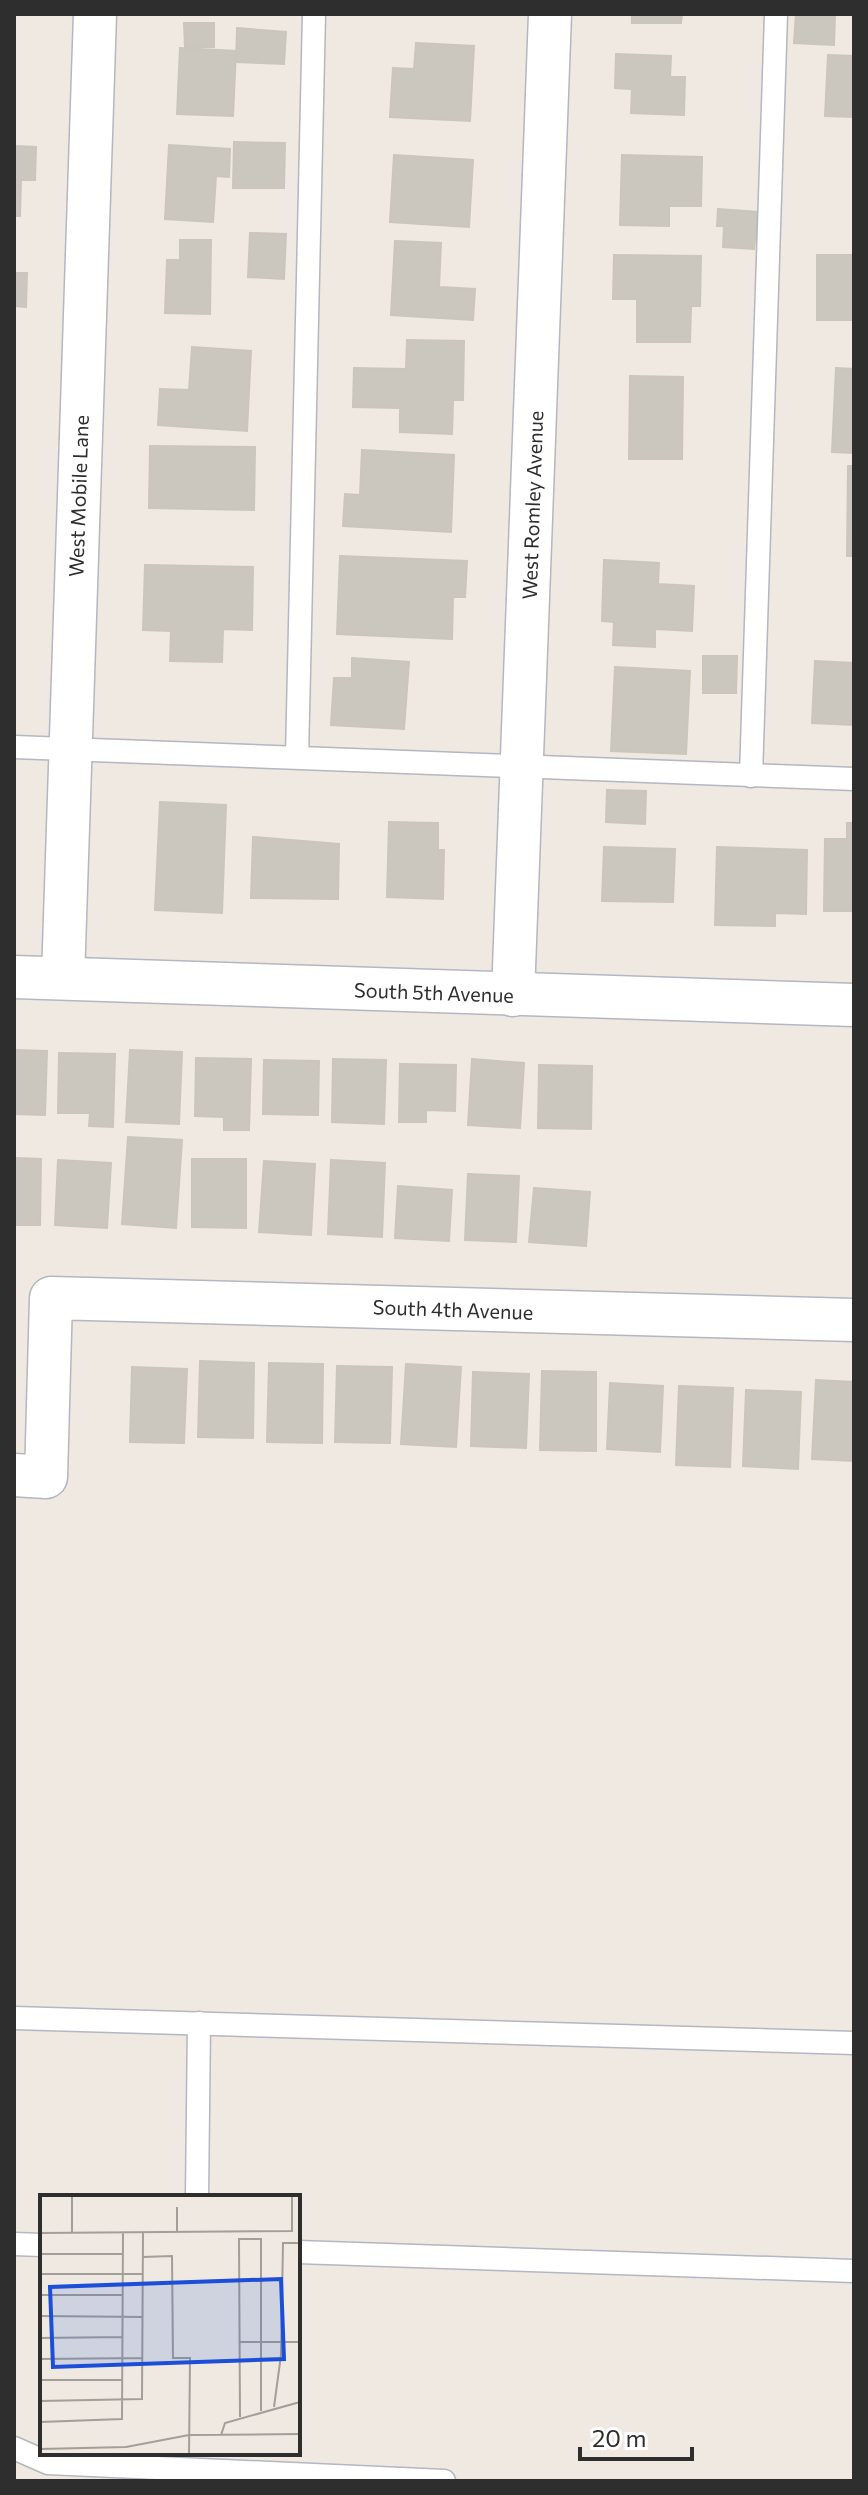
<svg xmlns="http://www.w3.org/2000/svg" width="868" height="2495" font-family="Commissioner,sans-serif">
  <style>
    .building { fill: #cbc7bf; stroke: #cbc5ba; stroke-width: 2 }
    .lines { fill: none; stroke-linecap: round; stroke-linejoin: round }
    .service-casing { stroke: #b4b7c1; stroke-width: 25 }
    .minor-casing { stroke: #b4b7c1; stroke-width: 45 }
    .service { stroke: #fff; stroke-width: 22 }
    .minor { stroke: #fff; stroke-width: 42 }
    .labels { text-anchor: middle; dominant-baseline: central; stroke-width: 8; stroke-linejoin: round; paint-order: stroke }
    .street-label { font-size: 20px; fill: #2e2e2e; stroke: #fff }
    .inset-road { fill: none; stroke: #a29e99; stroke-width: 2 }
    .view { fill: #1d4ed8; fill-opacity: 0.15; stroke: #1d4ed8; stroke-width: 4 }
    .inset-edge { fill: none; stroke: #2e2e2e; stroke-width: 4 }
  </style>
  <rect width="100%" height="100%" fill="#efe9e1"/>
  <g class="building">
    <path d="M 632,14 L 682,14 L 681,23 L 632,23 Z"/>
    <path d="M 796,14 L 835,14 L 834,45 L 794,43 Z"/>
    <path d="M 184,23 L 214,23 L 214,47 L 185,47 Z"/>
    <path d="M 237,28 L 286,32 L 284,64 L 236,62 Z"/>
    <path d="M 416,43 L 474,46 L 470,121 L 390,117 L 393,68 L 414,69 Z"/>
    <path d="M 180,48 L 236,51 L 233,116 L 177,114 Z"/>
    <path d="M 616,54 L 671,56 L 670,77 L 685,77 L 684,115 L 631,113 L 632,89 L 615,88 Z"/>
    <path d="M 828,55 L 854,56 L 854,117 L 825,116 Z"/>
    <path d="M 234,142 L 285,143 L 284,188 L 233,188 Z"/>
    <path d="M 169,145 L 230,149 L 229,177 L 216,176 L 213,222 L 165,219 Z"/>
    <path d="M 14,146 L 36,147 L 35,180 L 21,180 L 20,216 L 14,216 Z"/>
    <path d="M 394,155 L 473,160 L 469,227 L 390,222 Z"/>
    <path d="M 622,155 L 702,157 L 701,206 L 669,206 L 669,226 L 620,225 Z"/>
    <path d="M 718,209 L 758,212 L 754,249 L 723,247 L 724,226 L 717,226 Z"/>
    <path d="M 250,233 L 286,234 L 284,279 L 248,277 Z"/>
    <path d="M 180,240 L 211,240 L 210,314 L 165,313 L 167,260 L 180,260 Z"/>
    <path d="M 395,241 L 441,243 L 439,287 L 475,289 L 473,320 L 391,315 Z"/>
    <path d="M 614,255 L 701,256 L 700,306 L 691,306 L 690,342 L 637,342 L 637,299 L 613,299 Z"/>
    <rect x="817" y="255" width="37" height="65"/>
    <path d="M 14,273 L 27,273 L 26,307 L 14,306 Z"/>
    <path d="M 407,340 L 464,341 L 463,400 L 453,400 L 452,434 L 400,432 L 400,408 L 353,407 L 354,368 L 406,369 Z"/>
    <path d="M 192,347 L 251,351 L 247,431 L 158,425 L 160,389 L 189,390 Z"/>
    <path d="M 836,368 L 854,369 L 854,453 L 832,452 Z"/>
    <path d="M 630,376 L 683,377 L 682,459 L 629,459 Z"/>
    <path d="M 150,446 L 255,447 L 254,510 L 149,508 Z"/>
    <path d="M 362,450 L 454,455 L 451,532 L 343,526 L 345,494 L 360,495 Z"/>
    <path d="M 848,466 L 854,466 L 854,556 L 847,556 Z"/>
    <path d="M 340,556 L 467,561 L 465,597 L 453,597 L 452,639 L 337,634 Z"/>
    <path d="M 604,560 L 659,563 L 658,584 L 694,586 L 692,631 L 655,629 L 655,647 L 613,645 L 614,622 L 602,621 Z"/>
    <path d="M 145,565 L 253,567 L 252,630 L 223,629 L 222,662 L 170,661 L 171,631 L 143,630 Z"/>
    <path d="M 703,656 L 737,656 L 736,693 L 703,693 Z"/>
    <path d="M 352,658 L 409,662 L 404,729 L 331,725 L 334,678 L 352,678 Z"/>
    <path d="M 815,661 L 854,663 L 854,725 L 812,723 Z"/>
    <path d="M 615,667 L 690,671 L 686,754 L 611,751 Z"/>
    <path d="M 607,790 L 646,791 L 645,824 L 606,822 Z"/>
    <path d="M 160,802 L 226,805 L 222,913 L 155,910 Z"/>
    <path d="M 389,822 L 438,823 L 438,850 L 444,850 L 443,899 L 387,897 Z"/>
    <path d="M 847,823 L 854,823 L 854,911 L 824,911 L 825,839 L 847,839 Z"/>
    <path d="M 253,837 L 339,844 L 338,899 L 251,898 Z"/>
    <path d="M 604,847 L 675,849 L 673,902 L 602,901 Z"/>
    <path d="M 717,847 L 807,850 L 806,914 L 775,913 L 775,926 L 715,925 Z"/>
    <path d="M 14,1050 L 47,1051 L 45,1115 L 14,1114 Z"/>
    <path d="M 130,1050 L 182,1052 L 179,1124 L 126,1122 Z"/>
    <path d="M 59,1053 L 115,1054 L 113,1127 L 89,1126 L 90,1113 L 58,1113 Z"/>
    <path d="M 196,1058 L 251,1059 L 249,1130 L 224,1130 L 224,1117 L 195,1116 Z"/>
    <path d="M 333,1059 L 386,1060 L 384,1124 L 332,1122 Z"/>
    <path d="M 472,1059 L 524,1063 L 520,1128 L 468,1125 Z"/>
    <path d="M 264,1060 L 319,1061 L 318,1115 L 263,1114 Z"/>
    <path d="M 400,1064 L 456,1065 L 455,1111 L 426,1110 L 426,1122 L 399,1122 Z"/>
    <path d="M 539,1065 L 592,1066 L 591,1129 L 538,1128 Z"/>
    <path d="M 128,1137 L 182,1140 L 176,1228 L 122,1224 Z"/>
    <path d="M 14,1158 L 41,1159 L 40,1225 L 14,1225 Z"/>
    <path d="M 192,1159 L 246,1159 L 246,1228 L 192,1227 Z"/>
    <path d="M 58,1160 L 111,1163 L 107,1228 L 55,1225 Z"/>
    <path d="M 331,1160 L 385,1163 L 382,1237 L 328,1234 Z"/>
    <path d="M 264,1161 L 315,1164 L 311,1235 L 259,1232 Z"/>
    <path d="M 468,1174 L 519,1176 L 516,1242 L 465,1240 Z"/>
    <path d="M 398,1186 L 452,1190 L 449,1241 L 395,1238 Z"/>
    <path d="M 534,1188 L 590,1192 L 586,1246 L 529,1242 Z"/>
    <path d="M 200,1361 L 254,1363 L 253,1438 L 198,1437 Z"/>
    <path d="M 269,1363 L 323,1364 L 322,1443 L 267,1442 Z"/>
    <path d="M 406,1364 L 461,1367 L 456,1447 L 401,1444 Z"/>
    <path d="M 337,1366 L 392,1367 L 390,1443 L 335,1442 Z"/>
    <path d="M 132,1367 L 187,1369 L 184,1443 L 130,1442 Z"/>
    <path d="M 542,1371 L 596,1372 L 596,1451 L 540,1450 Z"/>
    <path d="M 473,1372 L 529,1374 L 526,1448 L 471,1446 Z"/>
    <path d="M 816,1380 L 854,1382 L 854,1461 L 812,1459 Z"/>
    <path d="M 610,1383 L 663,1386 L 660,1452 L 607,1449 Z"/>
    <path d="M 679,1386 L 733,1388 L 730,1467 L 676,1465 Z"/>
    <path d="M 746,1390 L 801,1392 L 798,1469 L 743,1466 Z"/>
  </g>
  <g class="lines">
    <g class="service-casing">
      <g id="service">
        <path d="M 14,747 L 854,779"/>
        <path d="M 297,757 L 314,14"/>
        <path d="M 751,776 L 776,14"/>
        <path d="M 14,2018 L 854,2043"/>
        <path d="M 197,2197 L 199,2023"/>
        <path d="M 14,2244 L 42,2245"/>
        <path d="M 298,2252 L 854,2271"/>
        <path d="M 14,2448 L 48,2463 L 444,2481"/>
      </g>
    </g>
    <g class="minor-casing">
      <g id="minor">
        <path d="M 14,977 L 854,1005"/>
        <path d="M 63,978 L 95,14"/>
        <path d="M 513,995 L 550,14"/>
        <path d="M 14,1475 L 46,1477 L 51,1298 L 854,1320"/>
      </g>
    </g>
    <use href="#service" class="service"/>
    <use href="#minor" class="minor"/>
  </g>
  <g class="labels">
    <g class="street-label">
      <text transform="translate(78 496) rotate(-88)">West Mobile Lane</text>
      <text transform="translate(532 505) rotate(-88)">West Romley Avenue</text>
      <text transform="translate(434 992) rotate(2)">South 5th Avenue</text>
      <text transform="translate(453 1309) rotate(2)">South 4th Avenue</text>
    </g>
  </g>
  <g transform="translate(40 2195)">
    <rect width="260" height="260" fill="#efe9e1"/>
    <path class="inset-road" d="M 32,0 L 32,38M 137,12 L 137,38M 0,38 L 252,36 L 252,0M 0,59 L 83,59M 103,62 L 132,61 L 133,163 L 150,163 L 149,260M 0,79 L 103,79M 0,100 L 82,100M 0,121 L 103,122M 0,143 L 82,142M 200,147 L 260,147M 0,164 L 103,163M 0,185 L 82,185M 0,206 L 102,204 L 103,38M 234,212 L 241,160 L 243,48 L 260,48M 200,222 L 199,44 L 221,44 L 221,216M 0,227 L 82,224 L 83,38M 181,240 L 185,228 L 260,207M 0,254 L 86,252 L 149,240 L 260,239"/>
    <path class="view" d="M 241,84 L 244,164 L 13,172 L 10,92 Z"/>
    <rect width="260" height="260" class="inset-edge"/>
  </g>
  <rect width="868" height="2495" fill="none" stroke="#2e2e2e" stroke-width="32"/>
  <path d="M580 2447v12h112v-12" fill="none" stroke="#2e2e2e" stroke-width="4"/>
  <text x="592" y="2447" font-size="24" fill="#2e2e2e" stroke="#ffffff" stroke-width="6" paint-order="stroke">20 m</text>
</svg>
